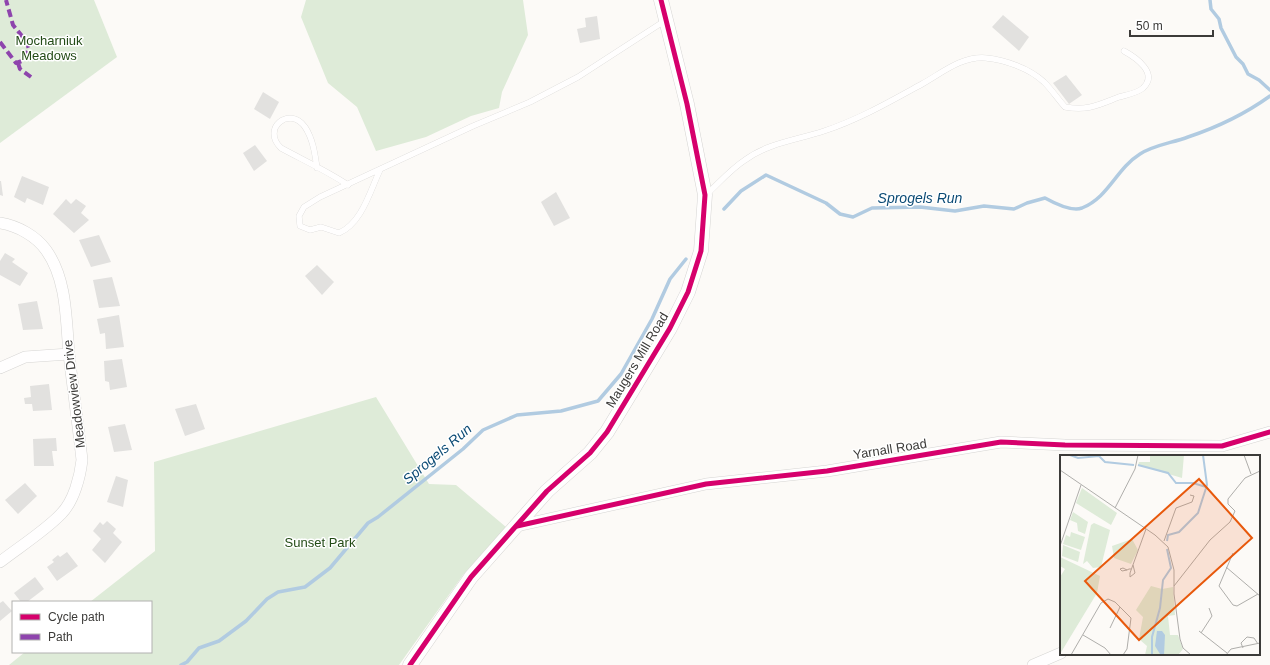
<svg xmlns="http://www.w3.org/2000/svg" width="1270" height="665" font-family="Arial,sans-serif">
  <style>
    .green { fill: #deebd8 }
    .lines { fill: none; stroke-linecap: round; stroke-linejoin: round }
    .stream { stroke: #b1cbe1; stroke-width: 3.5 }
    .building { fill: #e2e1df }
    .service-casing { stroke: #d6d5d3; stroke-width: 6 }
    .minor-casing { stroke: #d6d5d3; stroke-width: 12 }
    .tertiary-casing { stroke: #d6d5d3; stroke-width: 15 }
    .service { stroke: #fffefe; stroke-width: 5.5 }
    .minor { stroke: #fffefe; stroke-width: 11 }
    .tertiary { stroke: #fffefe; stroke-width: 14 }
    .quiet { stroke: #8e44ad; stroke-width: 4; stroke-dasharray: 8 4; stroke-linecap: butt }
    .cycleway-casing { stroke: #fff; stroke-width: 8 }
    .cycleway { stroke: #d6006c; stroke-width: 5 }
    .labels { text-anchor: middle; dominant-baseline: central; stroke-width: 3; stroke-linejoin: round; paint-order: stroke }
    .park-label { font-size: 13px; fill: #234b16; stroke: #fff }
    .street-label { font-size: 13px; fill: #3c3b39; stroke: #fff }
    .water-label { font-size: 14px; font-style: italic; fill: #0c4b75; stroke: #fff }
    .inset-river { fill: none; stroke: #b1cbe1; stroke-width: 2 }
    .inset-road { fill: none; stroke: #afaeab; stroke-width: 1 }
    .view { fill: #e8590c; fill-opacity: 0.15; stroke: #e8590c; stroke-width: 2 }
    .inset-edge { fill: none; stroke: #3c3b39; stroke-width: 2 }
  </style>
  <rect width="100%" height="100%" fill="#fcfaf7"/>
  <g class="green">
    <path d="M 0,0 L 94,0 L 117,57 L 0,143 Z"/>
    <path d="M 306,0 L 523,0 L 528,35 L 502,92 L 499,108 L 471,116 L 426,137 L 376,151 L 357,107 L 328,83 L 301,17 Z"/>
    <path d="M 376,397 L 429,484 L 456,485 L 506,527 L 463,575 L 399,665 L 9,665 L 25,652 L 151,652 L 151,602 L 90,602 L 155,551 L 154,462 Z"/>
  </g>
  <g class="lines">
    <g class="stream">
      <path d="M 1210,0 L 1211,9 L 1219,19 L 1221,28 L 1236,57 L 1243,64 L 1248,74 L 1259,80 L 1270,90"/>
      <path d="M 724,209 L 741,191 L 766,175 L 826,203 L 840,214 L 853,217 L 872,208 L 920,207 L 955,211 L 984,206 L 1014,209 L 1027,203 L 1045,198 C 1054,203 1071,212 1082,208 C 1109,197 1116,169 1140,154 C 1154,145 1172,143 1188,137 C 1218,127 1245,114 1270,96"/>
      <path d="M 181,665 L 187,662 L 199,648 L 219,641 L 246,621 L 267,599 L 278,592 L 305,587 L 330,568 L 368,523 L 378,517 L 463,449 L 483,430 L 517,415 L 561,411 L 598,401 L 621,374 L 652,319 L 670,279 L 686,259"/>
    </g>
  </g>
  <g class="building">
    <path d="M 1003,15 L 1029,37 L 1019,51 L 992,27 Z"/>
    <path d="M 597,16 L 600,39 L 580,43 L 577,29 L 586,27 L 585,18 Z"/>
    <path d="M 1066,75 L 1082,95 L 1069,104 L 1053,83 Z"/>
    <path d="M 263,92 L 279,102 L 270,119 L 254,109 Z"/>
    <path d="M 255,145 L 267,161 L 254,171 L 243,153 Z"/>
    <path d="M 22,176 L 49,187 L 43,205 L 27,198 L 25,203 L 14,197 Z"/>
    <path d="M 0,181 L 1,181 L 3,196 L 0,195 Z"/>
    <path d="M 556,192 L 570,218 L 554,226 L 541,202 Z"/>
    <path d="M 66,199 L 71,204 L 76,199 L 86,206 L 81,213 L 89,220 L 74,233 L 53,214 Z"/>
    <path d="M 99,235 L 111,262 L 91,267 L 79,240 Z"/>
    <path d="M 5,253 L 15,259 L 12,262 L 28,273 L 20,286 L 0,275 L 0,261 Z"/>
    <path d="M 317,265 L 334,282 L 322,295 L 305,276 Z"/>
    <path d="M 112,277 L 120,306 L 99,308 L 93,280 Z"/>
    <path d="M 37,301 L 43,329 L 23,330 L 18,304 Z"/>
    <path d="M 119,315 L 124,347 L 106,349 L 105,333 L 100,334 L 97,319 Z"/>
    <path d="M 122,359 L 127,387 L 110,390 L 109,382 L 105,381 L 104,361 Z"/>
    <path d="M 49,384 L 52,410 L 33,411 L 32,404 L 25,404 L 24,398 L 31,397 L 30,386 Z"/>
    <path d="M 196,404 L 205,429 L 185,436 L 175,409 Z"/>
    <path d="M 125,424 L 132,450 L 114,452 L 108,427 Z"/>
    <path d="M 56,438 L 57,451 L 52,451 L 54,466 L 34,466 L 33,439 Z"/>
    <path d="M 116,476 L 128,480 L 123,507 L 107,502 Z"/>
    <path d="M 25,483 L 37,496 L 18,514 L 5,500 Z"/>
    <path d="M 107,521 L 116,529 L 113,533 L 122,542 L 105,563 L 92,550 L 101,539 L 93,531 L 100,522 L 103,525 Z"/>
    <path d="M 67,552 L 78,566 L 57,581 L 47,567 L 54,562 L 52,560 L 58,555 L 60,557 Z"/>
    <path d="M 35,577 L 44,589 L 27,602 L 21,602 L 14,593 Z"/>
    <path d="M 3,601 L 12,611 L 0,621 L 0,603 Z"/>
  </g>
  <g class="lines">
    <g class="service-casing">
      <g id="service">
        <path d="M 317,168 C 315,154 313,139 305,127 C 289,105 261,129 281,148 C 303,160 327,171 348,185"/>
        <path d="M 380,170 C 370,191 362,223 339,233 L 321,227 L 310,230 L 300,226 L 299,216 L 304,207 L 320,197 L 473,126 L 530,102 L 578,77 L 666,20"/>
        <path d="M 707,194 C 719,183 731,169 745,160 C 768,143 797,140 824,131 C 858,120 891,101 922,84 C 942,73 961,56 986,58 C 1005,60 1029,68 1044,82 C 1051,89 1058,99 1065,107 C 1088,111 1098,105 1119,97 C 1126,95 1138,93 1143,88 C 1159,73 1135,57 1124,51"/>
      </g>
    </g>
    <g class="minor-casing">
      <g id="minor">
        <path d="M 0,223 C 18,226 36,236 46,250 C 67,279 66,320 69,354 C 73,389 78,424 82,460 C 80,477 74,501 61,514 C 46,530 18,548 0,562"/>
        <path d="M 0,368 L 25,357 L 69,354"/>
        <path d="M 517,526 L 706,484 L 827,471 L 1001,442 L 1065,445 L 1222,446 L 1270,432"/>
        <path d="M 1033,665 L 1061,653"/>
      </g>
    </g>
    <g class="tertiary-casing">
      <path id="tertiary" d="M 410,665 L 471,577 L 547,491 L 590,453 L 607,432 L 670,328 L 688,292 L 701,251 L 705,195 L 687,104 L 661,0"/>
    </g>
    <use href="#service" class="service"/>
    <use href="#minor" class="minor"/>
    <use href="#tertiary" class="tertiary"/>
    <g class="quiet">
      <path d="M 0,42 L 16,63 L 22,61 L 29,49 L 26,41 L 13,25 L 6,0"/>
      <path d="M 18,63 L 20,69 L 31,77"/>
    </g>
    <g class="cycleway-casing">
      <g id="cycleway">
        <path d="M 517,526 L 706,484 L 827,471 L 1001,442 L 1065,445 L 1222,446 L 1270,432"/>
        <path d="M 410,665 L 471,577 L 547,491 L 590,453 L 607,432 L 670,328 L 688,292 L 701,251 L 705,195 L 687,104 L 661,0"/>
      </g>
    </g>
    <use href="#cycleway" class="cycleway"/>
  </g>
  <g class="labels">
    <g class="park-label">
      <text x="49" y="40">Mocharniuk<tspan x="49" dy="15">Meadows</tspan></text>
      <text x="320" y="542">Sunset Park</text>
    </g>
    <g class="street-label">
      <text transform="translate(637 360) rotate(-59)">Maugers Mill Road</text>
      <text transform="translate(74 394) rotate(-97)">Meadowview Drive</text>
      <text transform="translate(890 449) rotate(-9)">Yarnall Road</text>
    </g>
    <g class="water-label">
      <text x="920" y="198">Sprogels Run</text>
      <text transform="translate(437 454) rotate(-40)">Sprogels Run</text>
    </g>
  </g>
  <g transform="translate(1060 455)">
    <rect width="200" height="200" fill="#fcfaf7"/>
    <path d="M 90,0 L 124,0 L 122,23 L 78,10 L 79,7 L 90,7 ZM 22,33 L 57,58 L 51,70 L 16,48 ZM 13,57 L 28,67 L 25,79 L 18,76 L 17,68 L 10,65 ZM 34,68 L 50,75 L 41,112 L 33,113 L 27,106 L 23,109 L 31,70 ZM 11,77 L 25,82 L 21,95 L 3,89 L 6,80 L 10,82 ZM 72,84 L 78,95 L 71,109 L 54,103 L 52,91 ZM 3,90 L 20,97 L 18,107 L 2,101 ZM 0,102 L 40,121 L 37,138 L 0,199 L 0,122 L 5,114 L 0,111 ZM 91,131 L 102,134 L 113,132 L 115,160 L 108,161 L 110,180 L 118,180 L 123,194 L 118,200 L 85,200 L 87,191 L 79,184 L 83,162 L 76,155 Z" fill="#deebd8"/>
    <path d="M 97,176 L 102,176 L 105,180 L 104,200 L 100,199 L 95,191 Z" fill="#b1cbe1"/>
    <path class="inset-river" d="M 10,0 L 18,3 L 39,1 L 45,7 L 74,10M 78,10 L 108,18 L 116,28 L 133,28 L 146,32M 107,86 L 108,80 L 119,77 L 138,58 L 147,30 L 143,0M 92,200 L 92,182 L 100,153 L 103,125 L 111,113 L 107,94"/>
    <path class="inset-road" d="M 184,0 L 191,19M 0,15 L 95,80 L 108,92 L 114,115 L 114,139 L 120,184 L 123,193 L 131,200M 55,53 L 75,14 L 78,0M 104,86 L 116,53 L 132,47 L 134,41 L 130,40M 0,91 L 21,30M 173,98 L 159,131 L 173,150 L 177,151 L 198,139M 73,110 L 75,118 L 70,122 L 70,118 L 86,74M 166,112 L 200,141M 67,115 L 63,113 L 60,114 L 62,116 L 67,115 L 69,114 L 71,114M 114,131 L 150,85 L 170,67 L 175,56 L 168,49 L 168,44 L 185,23 L 200,16M 50,173 L 60,152M 139,176 L 167,198M 141,178 L 152,161 L 149,153M 23,180 L 45,193 L 51,200M 183,193 L 181,188 L 187,182 L 194,183 L 198,189M 11,200 L 41,148 L 48,144 L 55,147 L 71,163 L 67,194 L 63,200M 166,200 L 171,194 L 200,188"/>
    <path class="view" d="M 139,24 L 192,83 L 79,185 L 25,126 Z"/>
    <rect width="200" height="200" class="inset-edge"/>
  </g>
  <rect x="12" y="601" width="140" height="52" fill="#ffffff" stroke="#b1b1b0"/>
  <rect x="20" y="614" width="20" height="6" fill="#d6006c" stroke="#b1b1b0"/>
  <text x="48" y="621" font-size="12" fill="#3c3b39">Cycle path</text>
  <rect x="20" y="634" width="20" height="6" fill="#8e44ad" stroke="#b1b1b0"/>
  <text x="48" y="641" font-size="12" fill="#3c3b39">Path</text>
  <path d="M1130 30v6h83v-6" fill="none" stroke="#3c3b39" stroke-width="2"/>
  <text x="1136" y="30" font-size="12" fill="#3c3b39" stroke="#ffffff" stroke-width="3" paint-order="stroke">50 m</text>
</svg>
